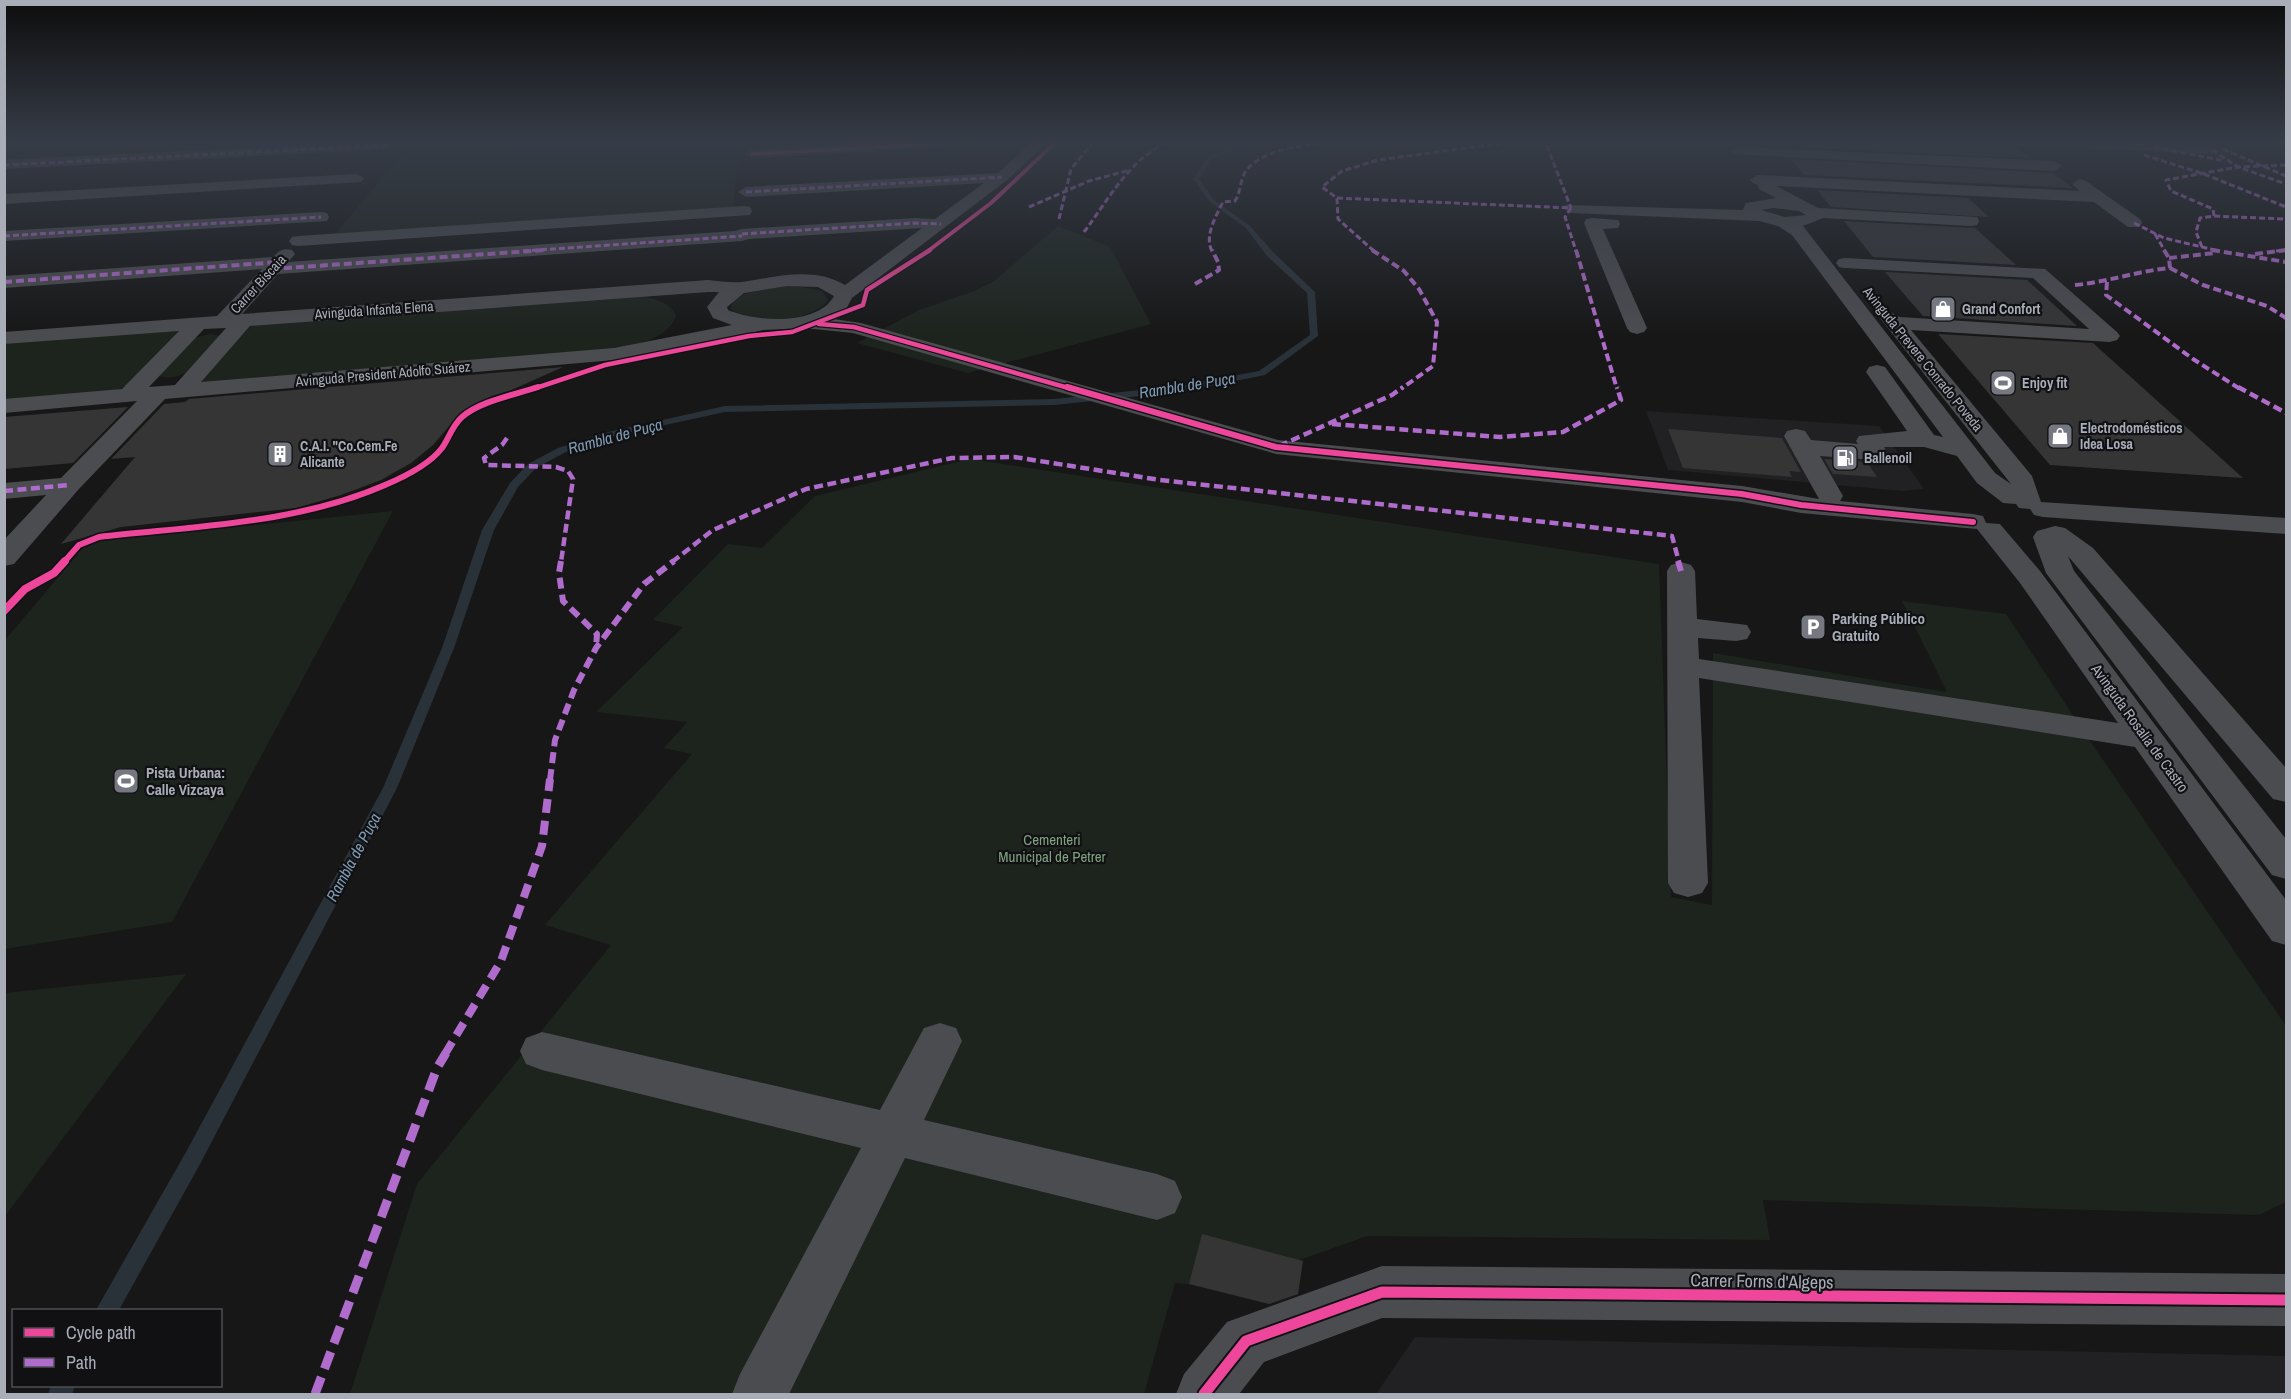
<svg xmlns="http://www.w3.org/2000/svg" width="2291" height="1399" font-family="'Archivo Narrow',sans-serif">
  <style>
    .built { fill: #212123 }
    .green { fill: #1d241e }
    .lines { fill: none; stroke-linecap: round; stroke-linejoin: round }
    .stream { fill: #2a3239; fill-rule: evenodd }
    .building { fill: #353536 }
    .minor { fill: #4b4c50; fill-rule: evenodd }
    .quiet-far5 { stroke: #b06ccc; stroke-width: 3; stroke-dasharray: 6 3; stroke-linecap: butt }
    .quiet-far4 { stroke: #b06ccc; stroke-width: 4; stroke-dasharray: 8 4; stroke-linecap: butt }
    .quiet-far3 { stroke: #b06ccc; stroke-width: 4.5; stroke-dasharray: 9 4.5; stroke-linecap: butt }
    .quiet-far2 { stroke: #b06ccc; stroke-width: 6; stroke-dasharray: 11 6; stroke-linecap: butt }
    .quiet-far1 { stroke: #b06ccc; stroke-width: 8; stroke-dasharray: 14 8; stroke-linecap: butt }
    .quiet { stroke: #b06ccc; stroke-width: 9; stroke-dasharray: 18 9; stroke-linecap: butt }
    .cycleway-far4-casing { stroke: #111113; stroke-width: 5 }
    .cycleway-far3-casing { stroke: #111113; stroke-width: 7 }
    .cycleway-far2-casing { stroke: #111113; stroke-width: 9 }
    .cycleway-far1-casing { stroke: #111113; stroke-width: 11 }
    .cycleway-casing { stroke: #111113; stroke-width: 15 }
    .cycleway-far4 { stroke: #ed469a; stroke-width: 4 }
    .cycleway-far3 { stroke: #ed469a; stroke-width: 4.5 }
    .cycleway-far2 { stroke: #ed469a; stroke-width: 6 }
    .cycleway-far1 { stroke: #ed469a; stroke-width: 8 }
    .cycleway { stroke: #ed469a; stroke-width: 11 }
    .labels { text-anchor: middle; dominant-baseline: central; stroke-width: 4.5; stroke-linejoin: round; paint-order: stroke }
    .far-street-label { font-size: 14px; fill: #a8adb8; stroke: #111113 }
    .far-poi-label { font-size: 14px; font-weight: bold; fill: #a8adb8; stroke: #111113; text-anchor: start }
    .poi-label { font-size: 15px; font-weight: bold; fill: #a8adb8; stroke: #111113; text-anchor: start }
    .street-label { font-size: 15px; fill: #a8adb8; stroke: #111113 }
    .park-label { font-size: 15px; fill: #7fa381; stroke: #111113 }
    .water-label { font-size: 16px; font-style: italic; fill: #7f9bb3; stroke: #111113 }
    .near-street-label { font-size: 18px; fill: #a8adb8; stroke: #111113 }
  </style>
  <rect width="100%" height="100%" fill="#171717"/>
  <g class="built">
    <path d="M 1646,411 L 1879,426 L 1924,489 L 1903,491 L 1668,470 Z"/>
    <path d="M 1415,1337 L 2286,1356 L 2286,1394 L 1376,1394 Z"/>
  </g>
  <g class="green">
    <path d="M 413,141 L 740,141 L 733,209 L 335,234 Z"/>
    <path d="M 1058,226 L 1110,247 L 1151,324 L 968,373 L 857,343 L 919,310 L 974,291 L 993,282 Z"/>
    <path d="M 791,285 L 822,291 L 828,300 C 814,322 749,327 731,309 C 731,289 776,288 791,285 Z"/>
    <path d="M 636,296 C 651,298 668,300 676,315 C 668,342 626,347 602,352 L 202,383 L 201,379 L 251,326 Z"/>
    <path d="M 179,331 L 126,386 L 117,390 L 5,400 L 5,342 Z"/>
    <path d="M 210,334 L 221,336 C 205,354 187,385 159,376 L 194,338 Z"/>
    <path d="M 970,459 L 1659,564 L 1671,897 L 1712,905 L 1713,653 L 1947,692 L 1902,601 L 2006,614 L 2092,744 L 2286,1026 L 2286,1202 L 2259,1215 L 1763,1200 L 1770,1240 L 1367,1236 L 1224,1287 L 1175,1283 L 1144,1394 L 350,1394 L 417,1184 L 611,945 L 545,925 L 692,754 L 664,748 L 687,722 L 596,712 L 683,627 L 653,620 L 728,544 L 762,548 L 815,496 Z"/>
    <path d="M 393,511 L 172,922 L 5,949 L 5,640 L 88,542 Z"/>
    <path d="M 186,974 L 5,1216 L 5,993 Z"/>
  </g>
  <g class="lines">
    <g class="stream">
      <path d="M 1245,141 L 1264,141 L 1246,145 L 1212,159 L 1199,179 L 1214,200 L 1250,226 L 1273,252 L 1315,292 L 1318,336 L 1265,375 L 1179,392 L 1054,405 L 725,412 L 610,437 L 566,452 L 536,468 L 518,487 L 494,530 L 454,648 L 397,788 L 200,1164 L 119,1310 L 96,1310 L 186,1152 L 383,788 L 442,648 L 482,530 L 510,483 L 528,464 L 558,448 L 604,433 L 725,406 L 1054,399 L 1179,386 L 1259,371 L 1310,335 L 1307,293 L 1267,256 L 1246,228 L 1210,202 L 1193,179 L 1208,157 Z"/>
      <path d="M 51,1386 L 75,1386 L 72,1394 L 48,1394 Z"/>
    </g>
  </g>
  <g class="building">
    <path d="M 1799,141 L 1920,141 L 2012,145 L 2032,158 L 1804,148 Z"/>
    <path d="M 1791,159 L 2053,173 L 2073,188 L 1804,175 Z"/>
    <path d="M 1817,190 L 1968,198 L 1989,217 L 1831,207 Z"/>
    <path d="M 1844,221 L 1975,228 L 2016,265 L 1873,257 Z"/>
    <path d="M 1885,272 L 2027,280 L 2077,326 L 1923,316 Z"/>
    <path d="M 1938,334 L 2093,343 L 2243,478 L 2050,465 Z"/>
    <path d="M 563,367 L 469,409 L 451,424 L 433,445 L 411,463 L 381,480 L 341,495 L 296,508 L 121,527 L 61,544 L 135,457 L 111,459 L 164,404 L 185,402 L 189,399 Z"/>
    <path d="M 128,407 L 73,463 L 4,469 L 4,417 Z"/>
    <path d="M 1668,429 L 1782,438 L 1801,472 L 1789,471 L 1792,477 L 1683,468 Z"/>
    <path d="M 1824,459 L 1867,462 L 1877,477 L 1833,474 Z"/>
    <path d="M 1202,1234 L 1303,1261 L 1298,1294 L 1269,1304 L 1189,1284 Z"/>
  </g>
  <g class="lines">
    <g class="minor">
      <path d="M 376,141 L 390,141 L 395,145 L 388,149 L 4,169 L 4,160 Z"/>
      <path d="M 900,141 L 988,141 L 981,145 L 752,158 L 745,154 L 752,150 Z"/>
      <path d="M 1033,141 L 1049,141 L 1007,180 L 852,298 L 845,311 L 834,319 L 861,323 L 1278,440 L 1742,486 L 1819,499 L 1784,436 L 1787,431 L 1796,429 L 1805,431 L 1811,440 L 1858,444 L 1856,441 L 1859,436 L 1907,431 L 1866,372 L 1869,367 L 1877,365 L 1885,367 L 1934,435 L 1943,437 L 1792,235 L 1778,226 L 1759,221 L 1571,213 L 1563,208 L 1565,205 L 1743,210 L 1746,203 L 1776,198 L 1759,189 L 1758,185 L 1753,183 L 1750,180 L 1758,175 L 2080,191 L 2072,184 L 2080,179 L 2086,181 L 2140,219 L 2142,223 L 2140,227 L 2128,227 L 2094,202 L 1776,186 L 1818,208 L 1977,217 L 1979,221 L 1977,225 L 1971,226 L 1823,218 L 1803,226 L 1995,473 L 2011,484 L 1880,318 L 1883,314 L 1890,312 L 1900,317 L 2089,329 L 2033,278 L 1845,268 L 1839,267 L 1836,263 L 1839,259 L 1845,258 L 2045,269 L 2117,332 L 2120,336 L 2117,340 L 2110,342 L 1911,330 L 2032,476 L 2041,502 L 2286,518 L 2286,534 L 2043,517 L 2034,515 L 2030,509 L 2019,508 L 2016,504 L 2003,503 L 1977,483 L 1957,456 L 1924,447 L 1884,447 L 1887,453 L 1884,458 L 1875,460 L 1820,456 L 1843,496 L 1840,501 L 1973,514 L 1983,516 L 1986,523 L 2000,524 L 2040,571 L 2286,900 L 2286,945 L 2272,941 L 2135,747 L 1699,678 L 1708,883 L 1702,893 L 1688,897 L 1674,893 L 1668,883 L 1667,571 L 1671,565 L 1681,562 L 1691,565 L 1695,571 L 1697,619 L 1747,625 L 1751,632 L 1747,639 L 1736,641 L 1698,638 L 1699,659 L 2118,723 L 2020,583 L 1977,529 L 1801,513 L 1742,502 L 1276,454 L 853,333 L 804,328 L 763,330 L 704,344 L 614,360 L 165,399 L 78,490 L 14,564 L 4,566 L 4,540 L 46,495 L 4,499 L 4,483 L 61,478 L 137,401 L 4,413 L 4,399 L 122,389 L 179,331 L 4,344 L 4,332 L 217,316 L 262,269 L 4,288 L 4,276 L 273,257 C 280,250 283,248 292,250 L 295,254 L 288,262 L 735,231 L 742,229 L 915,218 L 935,219 L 984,183 L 746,197 L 738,192 L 746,187 L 998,173 ZM 1774,208 L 1799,211 L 1806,215 L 1785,217 L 1761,210 ZM 922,228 L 845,285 C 813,266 776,277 742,282 C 731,283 719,281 708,280 L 242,314 L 278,274 L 742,241 L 749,239 ZM 787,286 L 818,287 L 834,296 C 818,326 755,322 728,310 L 727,307 L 744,293 ZM 708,292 L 719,292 L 707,307 L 713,318 L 732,325 L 614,348 L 201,382 L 250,326 ZM 226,328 L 175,385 L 149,387 L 204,329 Z"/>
      <path d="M 2009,141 L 2116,141 L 2212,146 L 2219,150 L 2212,154 L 2016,145 Z"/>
      <path d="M 1738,147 L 2054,161 L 2062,166 L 2054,171 L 1733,154 L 1731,151 Z"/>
      <path d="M 356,174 L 361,176 L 364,179 L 361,182 L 4,204 L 4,194 Z"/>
      <path d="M 744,206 L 750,207 L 752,211 L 750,215 L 298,246 L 292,245 L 289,241 L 292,237 L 298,236 Z"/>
      <path d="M 321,212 L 327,213 L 329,217 L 327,221 L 4,241 L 4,231 Z"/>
      <path d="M 1592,218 L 1618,220 L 1620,224 L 1618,228 L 1603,229 L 1647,328 L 1644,332 L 1637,334 L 1630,332 L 1627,328 L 1584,223 L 1586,219 Z"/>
      <path d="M 2055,526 L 2065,528 L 2093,548 L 2286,768 L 2286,802 L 2273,799 L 2068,556 L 2074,571 L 2286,839 L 2286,879 L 2272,875 L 2046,573 L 2033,537 L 2037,531 Z"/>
      <path d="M 940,1023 L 956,1028 L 962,1041 L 924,1120 L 1157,1174 L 1175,1181 L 1182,1197 L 1175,1213 L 1157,1220 L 905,1158 L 789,1394 L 732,1394 L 740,1374 L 861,1148 L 542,1070 L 526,1064 L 520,1051 L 526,1038 L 542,1032 L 880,1110 L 924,1028 Z"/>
      <path d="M 1382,1266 L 2286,1274 L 2286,1326 L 1382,1318 L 1264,1362 L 1239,1394 L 1176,1394 L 1184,1374 L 1227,1322 Z"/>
    </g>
    <g class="quiet-far5">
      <path d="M 2154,147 L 2225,161"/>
      <path d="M 2223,149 L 2286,176"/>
      <path d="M 2212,150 L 2238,167 L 2286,184"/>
      <path d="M 2144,155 L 2204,174 L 2286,207"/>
      <path d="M 4,165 L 388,145"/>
      <path d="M 746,192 L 1002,177"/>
      <path d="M 1337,198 L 1571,208"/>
      <path d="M 1029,207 L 1089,181 L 1130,170"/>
      <path d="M 1571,208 L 1565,217 L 1576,251"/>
      <path d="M 2214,216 L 2213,209 L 2171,191 L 2166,180 L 2238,167 L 2286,165"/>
      <path d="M 1059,219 L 1071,169 L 1094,141"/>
      <path d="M 2134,223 L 2164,238 L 2219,251"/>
      <path d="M 1084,232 C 1109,199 1131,156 1171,141"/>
      <path d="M 742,234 L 915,223 L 941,224"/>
      <path d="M 2155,234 L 2165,251"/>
      <path d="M 4,236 L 321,217"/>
      <path d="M 2202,247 L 2196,232 L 2200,218 L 2214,216 L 2286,219"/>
      <path d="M 523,251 L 742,236"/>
      <path d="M 1212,251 C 1204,236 1216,216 1223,202 L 1235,201 C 1241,192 1240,179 1246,171 C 1266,144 1322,144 1352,141"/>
      <path d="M 1374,251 L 1338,219 L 1337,198 L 1322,187 L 1342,171 L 1378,160 L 1496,144 L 1545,141 L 1571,208"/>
      <path d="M 2276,251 L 2286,250"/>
    </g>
    <g class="quiet-far4">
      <path d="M 1372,250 L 1404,271 L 1419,289 L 1437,322 L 1433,366 L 1401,389"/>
      <path d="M 1576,250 L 1617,389"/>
      <path d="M 2212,250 L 2286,262"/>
      <path d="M 2255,254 L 2286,250"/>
      <path d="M 2169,258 L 2215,253"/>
      <path d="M 2170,268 L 2203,285 L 2267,306 L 2286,318"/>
      <path d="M 272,269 L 545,250"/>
      <path d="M 4,282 L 279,262"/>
      <path d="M 2107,282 L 2106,295 L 2193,359 L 2240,389"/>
      <path d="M 1195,284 L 1219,270 L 1218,262 L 1212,250"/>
      <path d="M 2075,285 C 2108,282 2137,271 2170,268 L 2169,258 L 2164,250"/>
    </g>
    <g class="quiet-far3">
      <path d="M 2238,387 L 2286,413"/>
      <path d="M 1332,424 L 1500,437 L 1563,432 L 1621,400 L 1617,387"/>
      <path d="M 507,438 L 502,445 L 484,458 L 486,465 L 556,467 L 568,471 L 573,479 L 561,562"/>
      <path d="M 1279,446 L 1392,395 L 1403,387"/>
      <path d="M 4,491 L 69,485"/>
      <path d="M 672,562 L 713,530 L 806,489 L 952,458 L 1014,457 L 1160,480 L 1672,536 L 1679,562"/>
    </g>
    <g class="quiet-far2">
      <path d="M 561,561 L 559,573 L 563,601 L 597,634 L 596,648"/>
      <path d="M 1678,561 L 1681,571"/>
      <path d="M 550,780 L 555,740 L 574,690 L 596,648 L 644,584 L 674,561"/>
    </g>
    <path class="quiet-far1" d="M 445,1054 L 501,961 L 542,846 L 550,779"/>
    <path class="quiet" d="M 315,1394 L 437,1068 L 446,1053"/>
    <g class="cycleway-far4-casing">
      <g id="cycleway-far4">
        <path d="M 752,154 L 981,141"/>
        <path d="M 928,251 L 991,203 L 1057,141"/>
      </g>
    </g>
    <g class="cycleway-far3-casing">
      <g id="cycleway-far3">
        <path d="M 819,324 L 854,327 L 1072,389"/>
        <path d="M 533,389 L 605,365 L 749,336 L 792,332 L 863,305 L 867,290 L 930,250"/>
      </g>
    </g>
    <g class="cycleway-far2-casing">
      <g id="cycleway-far2">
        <path d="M 1067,387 L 1276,447 L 1742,494 L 1801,505 L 1973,522"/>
        <path d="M 64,562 L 79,545 L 99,537 C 194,526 296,524 385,485 C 404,477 429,465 442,448 C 449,438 452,426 462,417 C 480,401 514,395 538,387"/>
      </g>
    </g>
    <g class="cycleway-far1-casing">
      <path id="cycleway-far1" d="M 4,611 L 25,589 L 54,573 L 65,561"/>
    </g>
    <g class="cycleway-casing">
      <path id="cycleway" d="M 1204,1394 L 1246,1341 L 1382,1292 L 2286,1300"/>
    </g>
    <use href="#cycleway-far4" class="cycleway-far4"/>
    <use href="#cycleway-far3" class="cycleway-far3"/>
    <use href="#cycleway-far2" class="cycleway-far2"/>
    <use href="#cycleway-far1" class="cycleway-far1"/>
    <use href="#cycleway" class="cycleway"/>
  </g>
  <linearGradient id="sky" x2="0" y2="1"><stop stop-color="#0d0d0d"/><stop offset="0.42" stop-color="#363c47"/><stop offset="1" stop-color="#363c47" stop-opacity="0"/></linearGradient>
  <rect width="2291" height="337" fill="url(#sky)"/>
  <defs>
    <g id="shop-square" transform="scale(1.35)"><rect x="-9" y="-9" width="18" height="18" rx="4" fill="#757880" stroke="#111113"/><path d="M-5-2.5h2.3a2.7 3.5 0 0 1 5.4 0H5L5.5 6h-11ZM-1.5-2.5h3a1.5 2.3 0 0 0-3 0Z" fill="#fff"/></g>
    <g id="stadium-square" transform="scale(1.35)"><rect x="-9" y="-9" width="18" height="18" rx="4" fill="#757880" stroke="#111113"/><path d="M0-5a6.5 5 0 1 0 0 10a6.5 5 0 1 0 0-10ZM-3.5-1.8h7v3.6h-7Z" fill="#fff"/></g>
    <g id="building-square" transform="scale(1.35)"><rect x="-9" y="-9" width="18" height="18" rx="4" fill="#757880" stroke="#111113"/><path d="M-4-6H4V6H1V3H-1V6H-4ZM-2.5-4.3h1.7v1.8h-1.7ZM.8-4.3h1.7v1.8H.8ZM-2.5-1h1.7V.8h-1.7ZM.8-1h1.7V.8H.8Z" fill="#fff"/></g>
    <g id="fuel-square" transform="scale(1.35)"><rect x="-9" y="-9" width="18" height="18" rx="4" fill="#757880" stroke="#111113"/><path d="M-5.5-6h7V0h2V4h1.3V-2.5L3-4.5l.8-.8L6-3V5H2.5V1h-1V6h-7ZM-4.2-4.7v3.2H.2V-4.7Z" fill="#fff"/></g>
    <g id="parking-square" transform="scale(1.35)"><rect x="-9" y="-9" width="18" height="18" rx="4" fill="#757880" stroke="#111113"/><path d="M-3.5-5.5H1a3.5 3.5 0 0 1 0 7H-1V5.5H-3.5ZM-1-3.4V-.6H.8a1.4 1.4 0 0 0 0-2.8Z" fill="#fff"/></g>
  </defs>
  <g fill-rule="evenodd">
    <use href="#shop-square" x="1943" y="309"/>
    <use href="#stadium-square" x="2003" y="383"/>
    <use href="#shop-square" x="2060" y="436"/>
    <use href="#building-square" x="280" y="454"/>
    <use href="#fuel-square" x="1845" y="458"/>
    <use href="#parking-square" x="1813" y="627"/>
    <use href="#stadium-square" x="126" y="781"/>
  </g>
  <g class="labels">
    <g class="far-street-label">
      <text transform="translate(258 284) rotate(-47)">Carrer Biscaia</text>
      <text transform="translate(374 310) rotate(-4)">Avinguda Infanta Elena</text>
      <text transform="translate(1923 359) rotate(51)">Avinguda Prevere Conrado Poveda</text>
      <text transform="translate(383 374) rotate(-5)">Avinguda President Adolfo Suárez</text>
    </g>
    <g class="far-poi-label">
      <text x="1962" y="309">Grand Confort</text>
      <text x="2022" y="383">Enjoy fit</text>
      <text x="2080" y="428">Electrodomésticos<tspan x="2080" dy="16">Idea Losa</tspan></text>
      <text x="300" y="446">C.A.I. "Co.Cem.Fe<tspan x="300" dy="16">Alicante</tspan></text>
      <text x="1864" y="458">Ballenoil</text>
    </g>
    <g class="poi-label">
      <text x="1832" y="618">Parking Público<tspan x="1832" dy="17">Gratuito</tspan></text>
      <text x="146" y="772">Pista Urbana:<tspan x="146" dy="17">Calle Vizcaya</tspan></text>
    </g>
    <g class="street-label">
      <text transform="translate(2140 728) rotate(54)">Avinguda Rosalía de Castro</text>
    </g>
    <g class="park-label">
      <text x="1052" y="839">Cementeri<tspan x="1052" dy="17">Municipal de Petrer</tspan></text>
    </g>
    <g class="water-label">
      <text transform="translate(1187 385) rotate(-9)">Rambla de Puça</text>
      <text transform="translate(615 436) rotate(-15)">Rambla de Puça</text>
      <text transform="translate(353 857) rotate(-62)">Rambla de Puça</text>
    </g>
    <g class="near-street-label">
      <text transform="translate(1762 1281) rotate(1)">Carrer Forns d'Algeps</text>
    </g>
  </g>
  <rect width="2291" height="1399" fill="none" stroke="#a8adb8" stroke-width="12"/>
  <rect x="12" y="1309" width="210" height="78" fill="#111113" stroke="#4d4f55" stroke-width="1.5"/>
  <rect x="24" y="1328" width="30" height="9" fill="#ed469a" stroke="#4d4f55" stroke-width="1.5"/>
  <text x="66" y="1339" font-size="18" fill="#a8adb8">Cycle path</text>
  <rect x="24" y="1358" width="30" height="9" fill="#b06ccc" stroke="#4d4f55" stroke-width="1.5"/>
  <text x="66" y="1369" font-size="18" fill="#a8adb8">Path</text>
</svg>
